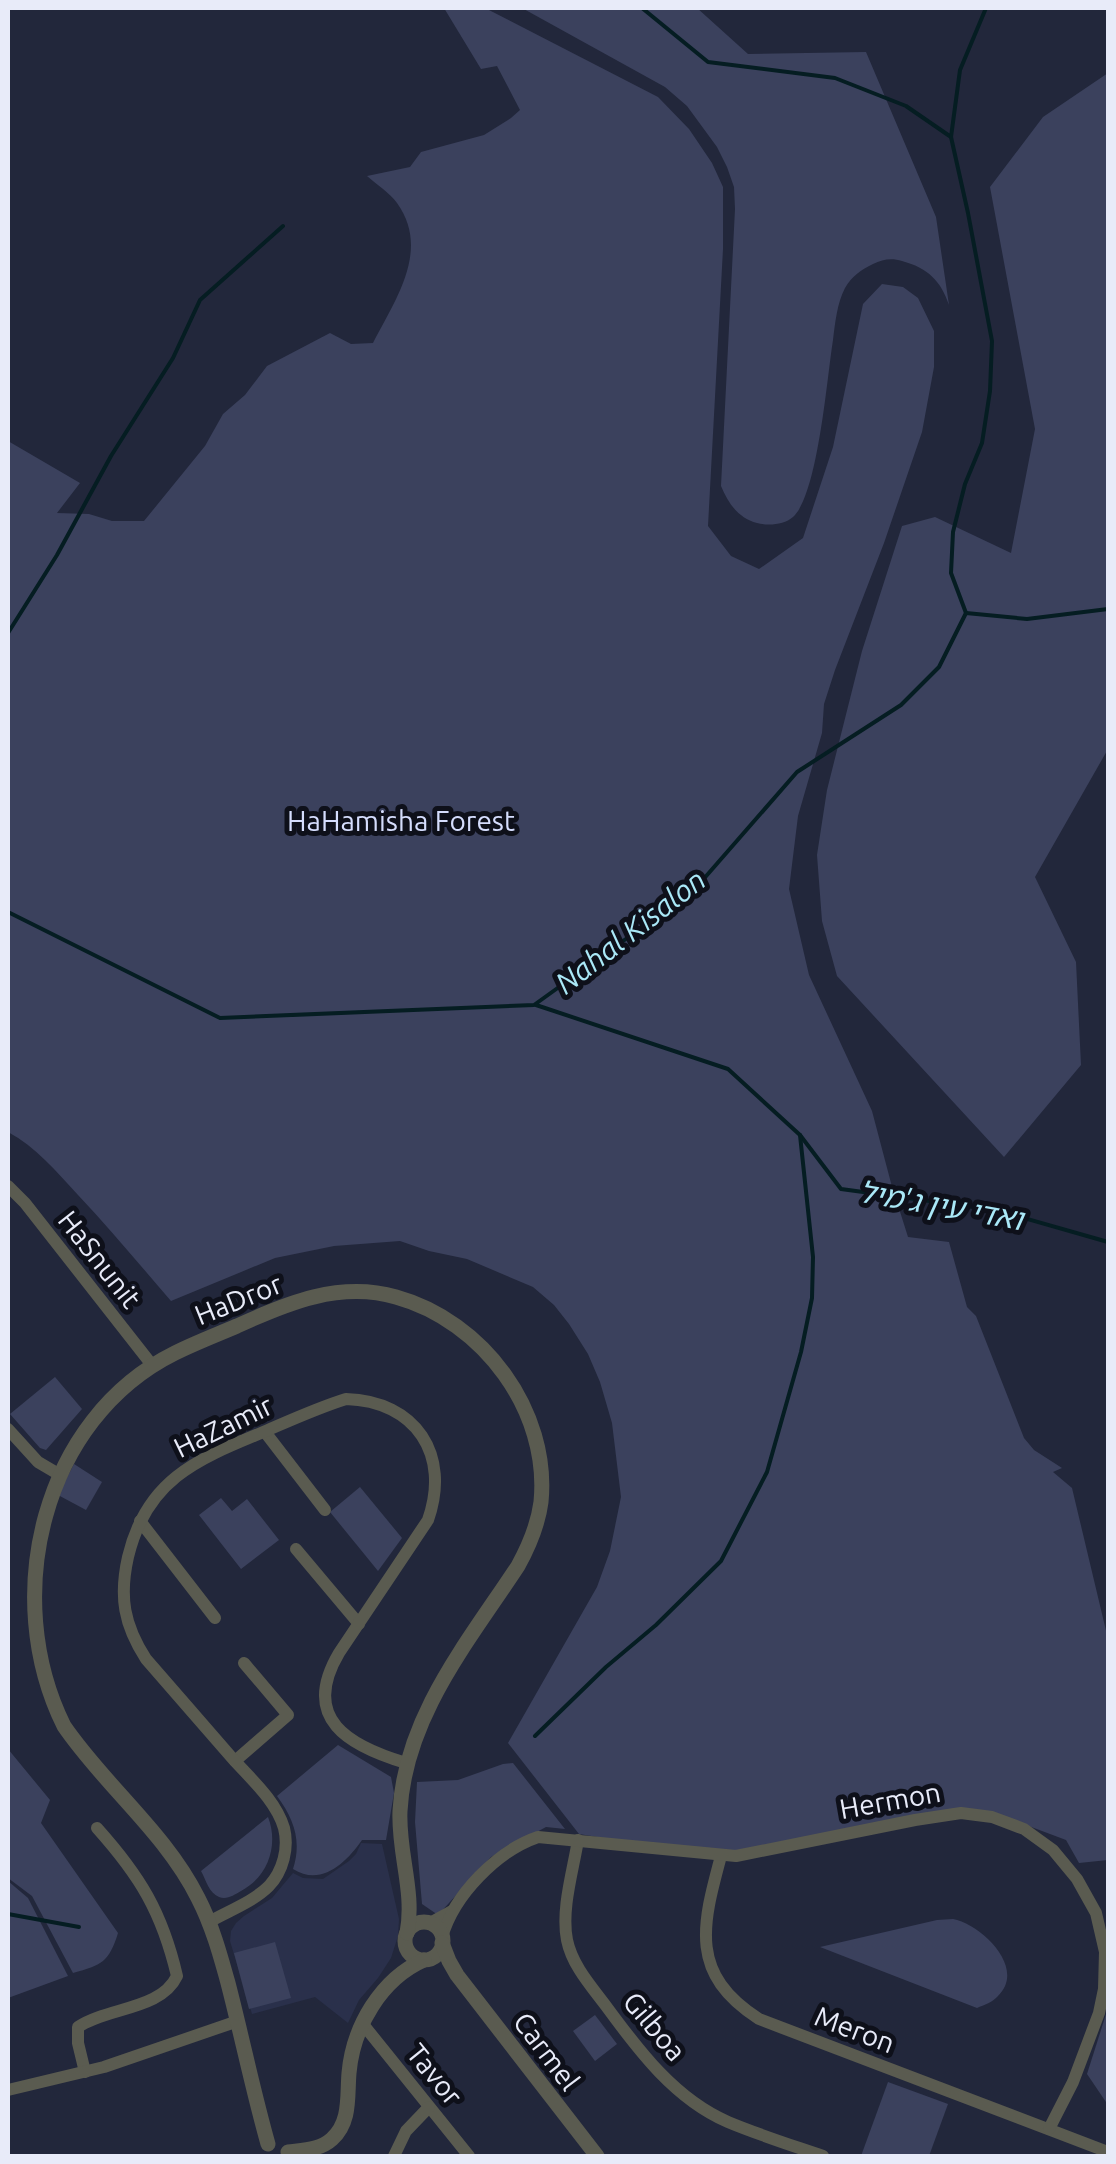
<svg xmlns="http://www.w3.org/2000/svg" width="1116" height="2164" font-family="Ubuntu,'Noto Sans Hebrew',sans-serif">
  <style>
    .built { fill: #2a304b }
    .green { fill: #3b415d }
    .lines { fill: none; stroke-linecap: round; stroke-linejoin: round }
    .stream { stroke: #051d22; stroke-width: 4 }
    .minor { stroke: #5a5b50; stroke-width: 12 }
    .tertiary { stroke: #5a5b50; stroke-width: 15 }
    .labels { text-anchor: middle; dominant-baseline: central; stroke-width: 10; stroke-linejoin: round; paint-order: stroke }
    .park-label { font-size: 28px; fill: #d5ddfd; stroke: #0e101a }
    .street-label { font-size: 28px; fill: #e8ebf9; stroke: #0e101a }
    .water-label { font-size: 30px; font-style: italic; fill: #aae8f7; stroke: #0e101a }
  </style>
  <rect width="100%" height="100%" fill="#22273b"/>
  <path class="built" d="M 361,1843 L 382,1844 L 399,1919 L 398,1936 L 391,1958 L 378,1978 L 359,2000 L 348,2023 L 315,1997 L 252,2014 L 230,1941 L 231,1931 L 236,1923 L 244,1916 L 272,1898 L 293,1873 L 303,1878 L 323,1879 L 349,1861 L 356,1854 Z"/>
  <g class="green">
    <path d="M 444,8 L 485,8 L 658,97 L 689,129 L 712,163 L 723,187 L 723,249 L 708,526 L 731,556 L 759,569 L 803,538 L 833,447 L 863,304 L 882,284 L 903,287 L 918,298 L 934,331 L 934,367 L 922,432 L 884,543 L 835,670 L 824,704 L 822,733 L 798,816 L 789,889 L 809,975 L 872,1111 L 891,1183 L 908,1237 L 949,1242 L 967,1307 L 976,1316 L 1024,1438 L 1034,1450 L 1062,1468 L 1053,1472 L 1072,1488 L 1108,1639 L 1108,1860 L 1079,1863 L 1066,1840 L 1015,1821 L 962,1814 L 719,1857 L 579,1834 L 508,1743 L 597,1587 L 610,1551 L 621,1497 L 612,1423 L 600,1382 L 588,1354 L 569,1324 L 554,1305 L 533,1287 L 467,1259 L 429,1251 L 400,1241 L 334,1246 L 275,1258 L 171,1301 C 140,1265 110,1229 78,1195 C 56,1171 36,1147 8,1132 L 8,441 L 80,483 L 57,513 L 89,514 L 112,521 L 144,521 L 205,446 L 223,414 L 245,395 L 267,366 L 330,333 L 351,344 L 373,343 C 395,300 431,250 397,203 C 390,193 376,184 367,176 L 410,167 L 421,152 L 484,135 L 511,118 L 520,110 L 497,66 L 481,69 Z"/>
    <path d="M 522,8 L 697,8 L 748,54 L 866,52 L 936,217 L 949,305 C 941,281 928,268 902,261 C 892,258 883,259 873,264 C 861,270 852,276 845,288 C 837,303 835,324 833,340 C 827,377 818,495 793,517 C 784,525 768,526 757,523 C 738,518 728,503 721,486 L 735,209 L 734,187 L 727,167 L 717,147 L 687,106 L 665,87 Z"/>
    <path d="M 1108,73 L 1108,749 L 1035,877 L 1076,962 L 1081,1065 L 1004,1157 L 837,976 L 822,921 L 817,855 L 827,790 L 862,651 L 902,526 L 935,517 L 1011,553 L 1035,429 L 990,187 L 1043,117 Z"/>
    <path d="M 55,1377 L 82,1409 L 46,1450 L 40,1448 L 10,1414 Z"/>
    <path d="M 74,1464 L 102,1482 L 86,1510 L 58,1495 Z"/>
    <path d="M 360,1487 L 402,1538 L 378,1571 L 330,1512 Z"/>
    <path d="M 221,1498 L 232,1511 L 247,1499 L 279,1540 L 241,1569 L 199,1515 Z"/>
    <path d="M 338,1745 L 391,1777 L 394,1793 L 386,1840 L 362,1840 C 346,1863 321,1887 293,1869 C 302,1841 294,1819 277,1796 Z"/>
    <path d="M 8,1749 L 50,1800 L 41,1823 L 118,1933 C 109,1962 102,1965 73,1973 L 32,1896 L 8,1878 Z"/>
    <path d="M 513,1763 L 565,1829 L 546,1827 L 491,1857 L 438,1915 L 422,1904 L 415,1822 L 417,1782 L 458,1780 L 503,1764 Z"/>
    <path d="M 268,1817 C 279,1845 268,1877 241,1891 C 234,1895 227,1900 219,1897 C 209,1893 206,1880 201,1871 Z"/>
    <path d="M 8,1881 L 28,1898 L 68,1976 L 8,1998 Z"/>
    <path d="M 953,1919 C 981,1924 1027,1968 998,1996 C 993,2002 984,2005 977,2008 L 820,1947 L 937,1920 Z"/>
    <path d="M 275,1942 L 291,1998 L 249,2009 L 234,1953 Z"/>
    <path d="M 1108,2008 L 1108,2105 L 1087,2074 Z"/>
    <path d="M 595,2015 L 617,2044 L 595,2061 L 573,2031 Z"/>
    <path d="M 888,2082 L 948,2104 L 929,2156 L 861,2156 Z"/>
  </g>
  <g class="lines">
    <g class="stream">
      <path d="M 642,8 L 708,62 L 835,78 L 906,106 L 951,137"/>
      <path d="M 966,613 L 951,573 L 953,532 L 965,484 L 982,443 L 990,391 L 992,341 L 968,213 L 951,137 L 960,70 L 986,8"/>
      <path d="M 8,633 L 57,555 L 111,456 L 173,358 L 200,300 L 283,226"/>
      <path d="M 8,912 L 220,1018 L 534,1005 L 694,890 L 797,772 L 901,705 L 939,667 L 966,613 L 1027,619 L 1108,609"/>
      <path d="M 536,1005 L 728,1069 L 800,1135 L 841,1189 L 996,1210 L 1108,1242"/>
      <path d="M 535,1736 L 606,1667 L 656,1625 L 721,1561 L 767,1472 L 801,1352 L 812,1298 L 813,1257 L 800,1135"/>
      <path d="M 8,1914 L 79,1927"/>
    </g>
    <g class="minor">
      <path d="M 8,1186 L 25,1203 L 152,1365"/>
      <path d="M 8,1429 L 38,1462 L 55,1472"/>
      <path d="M 265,1432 L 325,1510"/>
      <path d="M 140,1521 L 215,1618"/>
      <path d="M 296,1549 L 359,1624"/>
      <path d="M 235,1761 L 288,1715 L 244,1663"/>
      <path d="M 578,1840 C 573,1871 561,1909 567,1940 C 572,1965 591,1986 606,2006 C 639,2051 675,2099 728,2122 C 759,2135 791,2145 823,2156"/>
      <path d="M 721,1856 C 702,1926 689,1974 759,2019 L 1108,2152"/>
      <path d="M 209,1922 C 228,1911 253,1902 269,1886 C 283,1871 289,1848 284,1828 C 276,1801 251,1779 233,1759 C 204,1726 175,1692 146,1659 C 124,1625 119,1597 128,1557 C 146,1481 195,1460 261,1433 C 289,1421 317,1408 346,1399 C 416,1401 451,1455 428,1520 L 339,1653 C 300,1719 349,1746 406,1763"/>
      <path d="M 430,1923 L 452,1911"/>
      <path d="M 442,1937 C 454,1895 497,1851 538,1837 L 736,1856 L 915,1820 L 961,1813 L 992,1817 L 1024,1829 L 1053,1850 L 1077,1879 L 1096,1913 L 1105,1952 L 1104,1989 L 1099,2013 L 1073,2082 L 1049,2129"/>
      <path d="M 362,2023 L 469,2156"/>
      <path d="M 85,2072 L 78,2043 L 78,2027 C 108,2007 161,2010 177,1976 C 162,1912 140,1876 97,1828"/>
      <path d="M 8,2090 L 104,2067 L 238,2021"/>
      <path d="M 394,2156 L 406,2131 L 429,2107"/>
    </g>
    <g class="tertiary">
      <circle cx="424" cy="1941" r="19"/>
      <path d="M 442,1943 L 449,1961 L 457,1975 L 597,2156"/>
      <path d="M 268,2144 C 253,2091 242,2037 228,1983 C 220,1954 212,1925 198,1898 C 165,1832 105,1786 64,1726 C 0,1597 42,1419 175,1353 C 195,1343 216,1335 237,1326 C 287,1303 340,1281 396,1297 C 483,1321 550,1411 541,1502 C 538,1525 529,1546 518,1566 C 468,1642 405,1717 400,1811 C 398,1853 415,1892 407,1933"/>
      <path d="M 288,2152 C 304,2150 320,2150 332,2139 C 351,2122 347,2096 349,2073 C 353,2027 381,1979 424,1960"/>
    </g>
  </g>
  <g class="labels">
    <g class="park-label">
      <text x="401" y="820">HaHamisha Forest</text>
    </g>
    <g class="street-label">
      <text transform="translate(100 1259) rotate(52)">HaSnunit</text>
      <text transform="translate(238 1299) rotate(-22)">HaDror</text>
      <text transform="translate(223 1426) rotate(-26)">HaZamir</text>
      <text transform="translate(890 1800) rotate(-10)">Hermon</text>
      <text transform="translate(655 2026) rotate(50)">Gilboa</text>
      <text transform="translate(855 2029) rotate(21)">Meron</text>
      <text transform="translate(547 2051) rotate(53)">Carmel</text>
      <text transform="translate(435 2074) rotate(51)">Tavor</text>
    </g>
    <g class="water-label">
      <text transform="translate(630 931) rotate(-38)">Nahal Kisalon</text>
      <text transform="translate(941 1205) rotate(10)">ואדי עין ג'מיל</text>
    </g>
  </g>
  <rect width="1116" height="2164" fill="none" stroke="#e8ebf9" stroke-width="20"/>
</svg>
